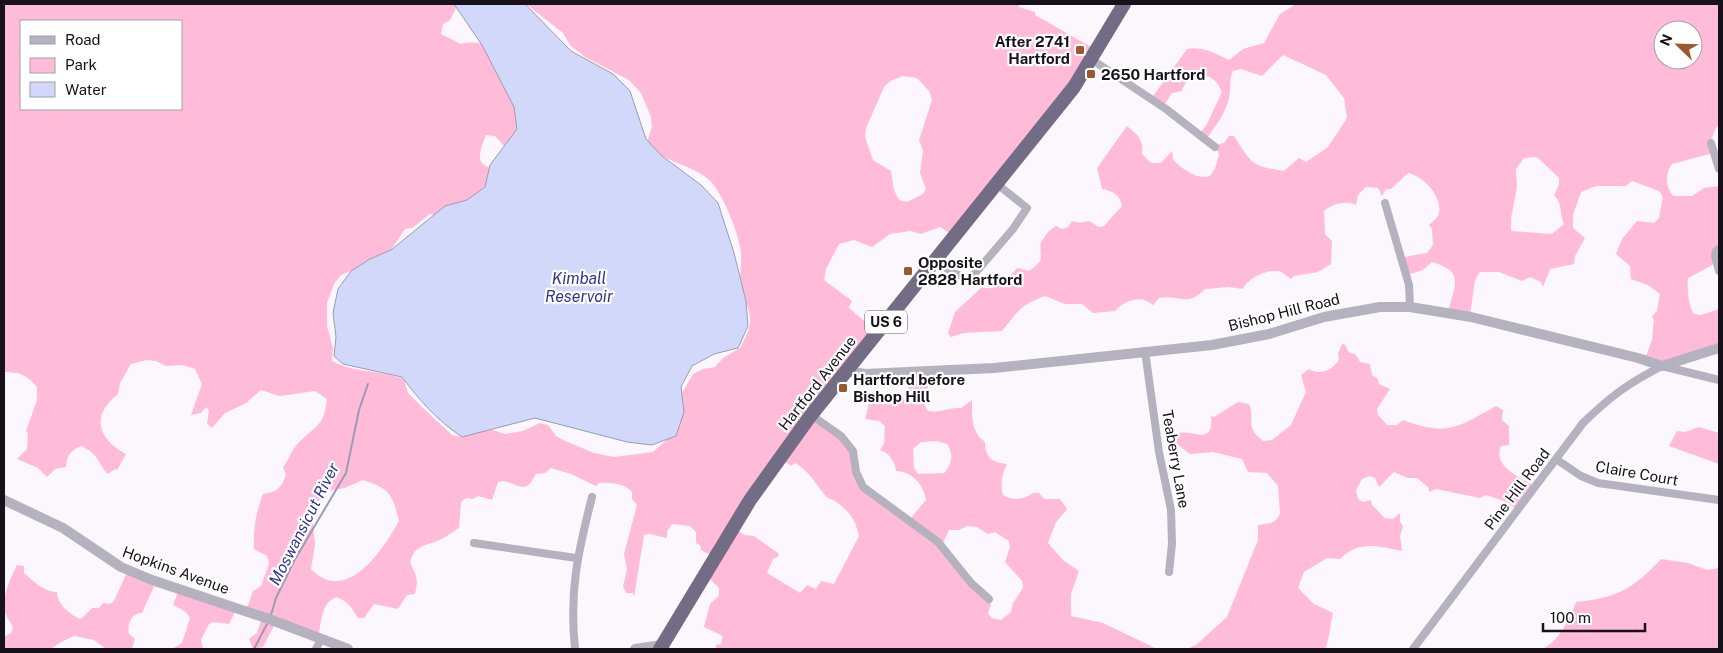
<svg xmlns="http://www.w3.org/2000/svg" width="1723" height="653" font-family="'Public Sans',sans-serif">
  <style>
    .green { fill: #ffbbd8; fill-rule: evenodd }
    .water { fill: #d1d8f9; stroke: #999cb6 }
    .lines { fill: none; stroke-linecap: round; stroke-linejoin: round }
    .stream { stroke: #999cb6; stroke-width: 2 }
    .minor { stroke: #b5b2bf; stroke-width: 8 }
    .tertiary { stroke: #b5b2bf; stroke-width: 10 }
    .trunk { stroke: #726c85; stroke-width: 14 }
    .poi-dot { fill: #9d572e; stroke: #fff; stroke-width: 2 }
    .labels { text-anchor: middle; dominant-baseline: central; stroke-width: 4.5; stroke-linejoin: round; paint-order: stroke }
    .shield { fill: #fff; stroke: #5d585f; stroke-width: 1 }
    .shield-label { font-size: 14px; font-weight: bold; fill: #17111a }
    .poi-label { font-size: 15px; font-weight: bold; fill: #17111a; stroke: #fff; text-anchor: start }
    .street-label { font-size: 15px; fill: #17111a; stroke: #fff }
    .water-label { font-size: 16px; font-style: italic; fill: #32358e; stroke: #fff }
  </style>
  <rect width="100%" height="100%" fill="#fbf7fd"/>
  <g class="green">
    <path d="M 4,4 L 458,4 L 450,20 L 443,24 L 441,34 L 461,44 C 477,39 492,47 507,53 L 530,116 L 504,146 L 495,136 L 486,135 C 476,161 476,164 503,173 L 498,184 L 439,217 L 430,214 L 412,228 L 405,229 L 387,256 L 341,275 L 334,284 L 327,303 L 327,326 L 333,348 L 332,361 C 354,373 380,370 404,379 L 408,393 L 424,409 L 452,435 L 463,437 L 464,431 L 480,426 L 505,434 L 523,431 L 540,423 L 548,425 L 556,436 L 563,440 L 594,453 L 614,457 L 653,452 L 674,433 L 682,393 L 693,374 L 703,369 L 715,367 L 723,358 L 740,348 C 744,340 749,332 750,323 C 751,309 744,299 741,286 C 739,275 742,263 741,252 C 738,232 723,192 708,179 C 690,163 661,163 647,142 L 652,127 L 651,117 L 641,93 L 629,80 L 585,57 L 570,45 L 563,33 L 526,4 L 1019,4 L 1019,7 L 1035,12 L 1035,15 L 1098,51 L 954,236 L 940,227 L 921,234 L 910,231 L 890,234 L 872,247 L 854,240 L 839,244 L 826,269 L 824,280 L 852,301 L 849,308 L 876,331 L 813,412 L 851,449 L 863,486 L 909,520 L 926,500 C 924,485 912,471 896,471 C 895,461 889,453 880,450 L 884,444 L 885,426 L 879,421 L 865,419 L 871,396 L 893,399 L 906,397 L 908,388 L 905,373 L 927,371 L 928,387 L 924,404 L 928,411 C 941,413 949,407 961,408 L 972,400 C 972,416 971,432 985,442 C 985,458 992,462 1007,464 C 1002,473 1000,484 1003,495 C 1013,501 1024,500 1033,493 L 1039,493 L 1044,499 L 1060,499 L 1067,509 L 1056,522 L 1048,543 L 1063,560 L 1079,571 L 1071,594 L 1071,616 L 1103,623 L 1155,648 L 1172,649 L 716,649 L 716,645 L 721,644 L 723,636 L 704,627 L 710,604 L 719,596 L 719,588 L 710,579 L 714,557 L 701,550 L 701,546 L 696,543 L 696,532 L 690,526 L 672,524 L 667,531 L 667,538 L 650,534 L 644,535 L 634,597 L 633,593 L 626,593 L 623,586 L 627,570 L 624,554 L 637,505 L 632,499 L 632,492 C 625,483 609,482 599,483 L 596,486 L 571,474 L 551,468 L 545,473 L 536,474 C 525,494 522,486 504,481 L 498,482 L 492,500 L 478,496 L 473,499 L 466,498 L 461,502 L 459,528 C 452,532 445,538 437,541 C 424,546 414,546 410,562 C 416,576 419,577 415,594 L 407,595 L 398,609 L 374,604 L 364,618 L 358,618 C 352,608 348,601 336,597 C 320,604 322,623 318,637 L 276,622 L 263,647 L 253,649 L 249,639 L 257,633 L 262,618 L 246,611 L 253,591 L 261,586 L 269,564 L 267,556 L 254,549 C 253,528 256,513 263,494 C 277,492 281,488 286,475 L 283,467 C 289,460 290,453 295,447 C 312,426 324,430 327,399 L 315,391 L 280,396 L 261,390 L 246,403 L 225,413 L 212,428 L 207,424 L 209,410 L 206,407 L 201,413 L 191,415 L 202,384 L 195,369 L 182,365 L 166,366 L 156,361 L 146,360 L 131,364 L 120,383 L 118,394 C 90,416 98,439 126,454 L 117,470 L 115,469 L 108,474 C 96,461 100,455 81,446 C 70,451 67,455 66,467 L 55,469 L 47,477 L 38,468 L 17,459 L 27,449 L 28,434 L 26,431 L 37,400 L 37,387 C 27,375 20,372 4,372 ZM 21,21 L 181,21 L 181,109 L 21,109 ZM 903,76 L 917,78 L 929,91 L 932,100 L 919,140 L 923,151 L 920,173 L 926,189 L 923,194 L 907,202 L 899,200 L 894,190 L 891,171 L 873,160 L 865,137 L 866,128 L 884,87 L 890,81 ZM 936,441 L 947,444 C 954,454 952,465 944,473 L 918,474 L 914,468 L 913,449 L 921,442 ZM 780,457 L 791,466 L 795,463 C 811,473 814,482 825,495 C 827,498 832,499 835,501 C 849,511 855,518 859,536 L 834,584 L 821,581 L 816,589 L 807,585 L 800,593 L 767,573 L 773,559 L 779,556 L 778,553 L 754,536 L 744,535 L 733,526 ZM 363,480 C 390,489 392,493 399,521 C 383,550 346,606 311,569 L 315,544 L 312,516 L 322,495 L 332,490 L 345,488 ZM 967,526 L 977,527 L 988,534 L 995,532 L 1009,541 L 1010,547 L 1005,562 L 1022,581 L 1023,588 L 1013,603 L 1011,612 L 1001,620 L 992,618 L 988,614 L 991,603 L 989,599 L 942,545 L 949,530 L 959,530 Z"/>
    <path d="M 1296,4 L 1719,4 L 1719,125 C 1711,133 1711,143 1713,153 L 1672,164 C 1665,174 1665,186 1673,196 L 1692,196 L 1704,188 L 1719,186 L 1719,249 L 1716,263 L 1688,278 C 1687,287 1688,306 1694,314 L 1701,315 L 1719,309 L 1719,348 L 1673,363 L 1645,359 L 1652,340 L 1654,320 L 1652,316 L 1657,311 L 1660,294 L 1648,285 L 1631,279 L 1630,266 L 1616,254 L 1622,239 L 1637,221 L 1654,223 L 1659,218 L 1663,197 L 1659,191 L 1632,181 L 1626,186 L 1596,186 L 1581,192 L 1573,215 L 1573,228 L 1585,238 L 1575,256 L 1574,264 L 1550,269 L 1543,287 L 1541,282 L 1530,277 L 1522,281 L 1499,272 L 1480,272 L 1475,280 L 1470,315 L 1448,312 C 1455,284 1465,272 1432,262 L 1423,270 L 1407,275 L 1404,257 L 1427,253 L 1433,245 L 1432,229 L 1429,225 C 1432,222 1436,219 1438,216 C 1445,199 1424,176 1408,173 L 1391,189 L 1386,189 L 1382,196 L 1378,188 L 1366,187 L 1358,195 L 1356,205 C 1346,200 1332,204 1324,211 L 1325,234 L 1332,241 L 1331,264 L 1318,272 L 1294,276 L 1291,279 C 1287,276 1282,271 1277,271 C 1265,270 1247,279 1243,289 L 1229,287 L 1205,289 C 1187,308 1180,294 1159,298 L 1153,305 C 1142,294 1125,300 1115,311 L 1093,313 L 1082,304 L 1065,304 L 1045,296 C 1018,306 1019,311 1002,331 L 963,333 L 951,337 L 948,333 L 955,312 L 982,287 C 997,293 1008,278 1017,268 L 1029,271 C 1048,257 1038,259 1041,242 L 1048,232 L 1056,226 L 1062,229 L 1068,227 L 1072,221 L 1080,223 L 1089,221 L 1099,227 L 1104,226 L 1122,206 C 1120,195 1113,191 1102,189 L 1097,168 L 1127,126 C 1138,135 1144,140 1142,154 L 1151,163 L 1161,163 L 1172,151 C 1172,152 1173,159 1173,159 C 1178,167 1200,181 1209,176 C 1215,173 1217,161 1219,155 L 1216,145 L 1224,143 L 1229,136 L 1234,136 C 1252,164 1251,166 1284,171 L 1299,158 L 1306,162 L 1328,147 L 1347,118 L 1344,98 L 1326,75 L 1283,55 L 1262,76 L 1241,69 L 1233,71 C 1229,78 1231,90 1229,98 C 1225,114 1216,126 1206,139 L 1199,135 L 1207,124 L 1222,92 C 1220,89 1218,83 1215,81 C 1204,70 1186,76 1182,91 L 1172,93 L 1164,105 L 1151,99 L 1187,49 C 1201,46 1217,54 1229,60 L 1243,49 L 1264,43 L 1280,14 ZM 1663,30 L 1693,30 L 1693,60 L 1663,60 ZM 1537,157 L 1559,178 L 1559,185 L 1554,195 C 1563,204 1559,213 1564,224 L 1552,234 L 1511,231 L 1511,218 L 1517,187 L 1516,169 L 1524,158 Z"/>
    <path d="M 1342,344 L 1345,345 L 1349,352 L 1356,355 L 1360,362 L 1370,364 L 1372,375 L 1378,379 L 1379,384 L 1390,389 L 1377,409 L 1378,415 L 1387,425 L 1397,425 L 1403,420 C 1448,437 1458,427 1496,406 L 1503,410 L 1502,420 L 1509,426 L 1509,445 L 1501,446 C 1492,466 1521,478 1534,486 L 1517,510 L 1507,502 L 1486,495 L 1480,498 L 1436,489 L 1429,492 L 1429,488 L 1417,478 L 1408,478 L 1394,472 L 1379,487 L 1375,478 L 1370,476 L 1362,479 L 1356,490 L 1358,499 L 1363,502 L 1371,500 L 1372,505 L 1385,518 L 1393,519 L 1400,513 L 1400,522 L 1403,526 L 1400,536 L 1402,551 C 1378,546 1359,540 1340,559 L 1327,558 L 1304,572 L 1298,588 L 1314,604 L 1333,613 C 1330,625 1330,637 1325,649 L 1187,649 L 1196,645 L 1227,617 L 1258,540 L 1258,525 L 1271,523 L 1276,520 L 1280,514 L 1278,486 L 1267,473 L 1248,472 L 1242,459 L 1213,452 L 1190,454 L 1174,442 L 1179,433 C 1193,429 1214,447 1211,416 L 1214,417 L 1238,402 L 1249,404 C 1256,419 1243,426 1263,441 L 1272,440 L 1291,425 L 1306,392 L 1301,375 L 1309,369 C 1320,376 1332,370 1339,360 L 1338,354 Z"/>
    <path d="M 1699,427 L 1719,433 L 1719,464 L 1669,446 L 1677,431 L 1685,432 Z"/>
    <path d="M 1661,559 L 1688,563 L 1707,570 L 1719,568 L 1719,649 L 1541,649 C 1559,643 1569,619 1576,602 C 1617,598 1633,589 1661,559 Z"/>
    <path d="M 17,565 L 24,566 L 24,573 C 33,581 44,592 57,592 C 56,603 71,616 81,619 L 92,608 L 99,608 L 103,603 L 110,604 L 114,601 L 128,570 L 156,582 L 142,613 C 131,613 127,624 129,634 L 135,639 L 132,649 L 106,649 L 94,640 L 74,636 L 61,642 L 51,649 L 4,649 L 4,637 L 11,633 L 13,627 C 10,621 5,615 4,608 C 2,597 12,575 17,565 Z"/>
    <path d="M 179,589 L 237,608 L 229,624 L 214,622 L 209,624 L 201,640 L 203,649 L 172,649 L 182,643 L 190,618 L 186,612 L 173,605 Z"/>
  </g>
  <path class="water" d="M 454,4 L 525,4 L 571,51 L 613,74 L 630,91 L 646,139 L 662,156 L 701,185 L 718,203 L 734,253 L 746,301 L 748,326 L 738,348 L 714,354 L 692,366 L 681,387 L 684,412 L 676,436 L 652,445 L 627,442 L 535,418 L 462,437 C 437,420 420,401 402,377 L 343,364 L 334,356 L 336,337 L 333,313 L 338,289 L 351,271 L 370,259 L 391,250 L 445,206 L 467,200 L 485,187 L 490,165 L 517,129 L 514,107 L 482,45 Z"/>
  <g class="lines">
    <g class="stream">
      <path d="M 271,615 L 276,598 L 294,561 L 346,473 L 359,410 L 368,384"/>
      <path d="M 254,649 L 267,624"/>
    </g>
    <g class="minor">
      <path d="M 1091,59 L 1166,109 L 1215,147"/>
      <path d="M 1711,143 L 1719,169"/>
      <path d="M 1385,203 L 1409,285 L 1410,307"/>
      <path d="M 1719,249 L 1716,251 L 1715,256 L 1719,271"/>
      <path d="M 936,260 L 953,273 L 970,279 L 1013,229 L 1027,208 L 997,184"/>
      <path d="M 1145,351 L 1159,452 L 1171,510 L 1172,544 L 1169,572"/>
      <path d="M 811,415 L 841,436 L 853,451 L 856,472 L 863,487 L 938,542 L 971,583 L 989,599"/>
      <path d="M 1556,459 L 1581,476 L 1598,483 L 1719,500"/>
      <path d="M 474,543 L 576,558"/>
      <path d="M 316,649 L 321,639"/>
      <path d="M 575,649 C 569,591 578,552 592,497"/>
      <path d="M 1413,649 L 1583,423 C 1611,396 1627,384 1662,366 L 1719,380"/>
    </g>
    <g class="tertiary">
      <path d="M 847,371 L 865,374 L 994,368 L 1212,345 L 1269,334 L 1324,317 L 1380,307 L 1410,307 L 1471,317 L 1638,358 L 1662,366 L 1719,348"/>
      <path d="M 4,500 L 63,528 L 121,567 L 152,580 L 269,619 L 348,649"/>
      <path d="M 635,649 L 662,645"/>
    </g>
    <path class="trunk" d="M 660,649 L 750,500 L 811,415 L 1074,87 L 1124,4"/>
  </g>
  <g class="poi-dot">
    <rect x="1075" y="45" width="10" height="10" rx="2.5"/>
    <rect x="1086" y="69" width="10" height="10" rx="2.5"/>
    <rect x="903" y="266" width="10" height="10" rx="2.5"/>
    <rect x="838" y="383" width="10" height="10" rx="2.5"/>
  </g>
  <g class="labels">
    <rect class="shield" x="865" y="310.5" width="42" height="23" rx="4"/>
    <g class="shield-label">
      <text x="886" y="322">US 6</text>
    </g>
    <g class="poi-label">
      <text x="1070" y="41" text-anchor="end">After 2741<tspan x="1070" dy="17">Hartford</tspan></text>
      <text x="1101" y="74">2650 Hartford</text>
      <text x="918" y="262">Opposite<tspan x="918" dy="17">2828 Hartford</tspan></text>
      <text x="853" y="379">Hartford before<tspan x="853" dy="17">Bishop Hill</tspan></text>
    </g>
    <g class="street-label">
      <text transform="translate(1284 312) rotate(-14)">Bishop Hill Road</text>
      <text transform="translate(817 383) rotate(-52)">Hartford Avenue</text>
      <text transform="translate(1176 459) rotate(80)">Teaberry Lane</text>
      <text transform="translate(1637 473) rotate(10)">Claire Court</text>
      <text transform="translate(1517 489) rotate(-53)">Pine Hill Road</text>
      <text transform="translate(176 570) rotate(20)">Hopkins Avenue</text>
    </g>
    <g class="water-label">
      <text x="579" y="278">Kimball<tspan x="579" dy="18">Reservoir</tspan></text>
      <text transform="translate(304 524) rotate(-63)">Moswansicut River</text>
    </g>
  </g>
  <rect width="1723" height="653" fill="none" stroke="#17111a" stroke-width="10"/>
  <rect x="20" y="20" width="162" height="90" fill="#ffffff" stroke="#a2a0a3"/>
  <rect x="30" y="36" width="25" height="8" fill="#b5b2bf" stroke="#a2a0a3"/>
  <text x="65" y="45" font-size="15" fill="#17111a">Road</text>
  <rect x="30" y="58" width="25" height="15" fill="#ffbbd8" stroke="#a2a0a3"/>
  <text x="65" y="70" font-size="15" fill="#17111a">Park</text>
  <rect x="30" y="82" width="25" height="15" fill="#d1d8f9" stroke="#a2a0a3"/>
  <text x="65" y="95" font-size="15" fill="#17111a">Water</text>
  <g transform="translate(1678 45) rotate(293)"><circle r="24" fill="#ffffff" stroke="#a2a0a3"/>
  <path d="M0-4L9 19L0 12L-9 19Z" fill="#9d572e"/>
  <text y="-8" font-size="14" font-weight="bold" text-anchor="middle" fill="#17111a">N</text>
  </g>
  <path d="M1543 623v8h102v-8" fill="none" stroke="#17111a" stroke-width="2.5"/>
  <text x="1550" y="623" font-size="15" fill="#17111a" stroke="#ffffff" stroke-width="4" paint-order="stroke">100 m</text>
</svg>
